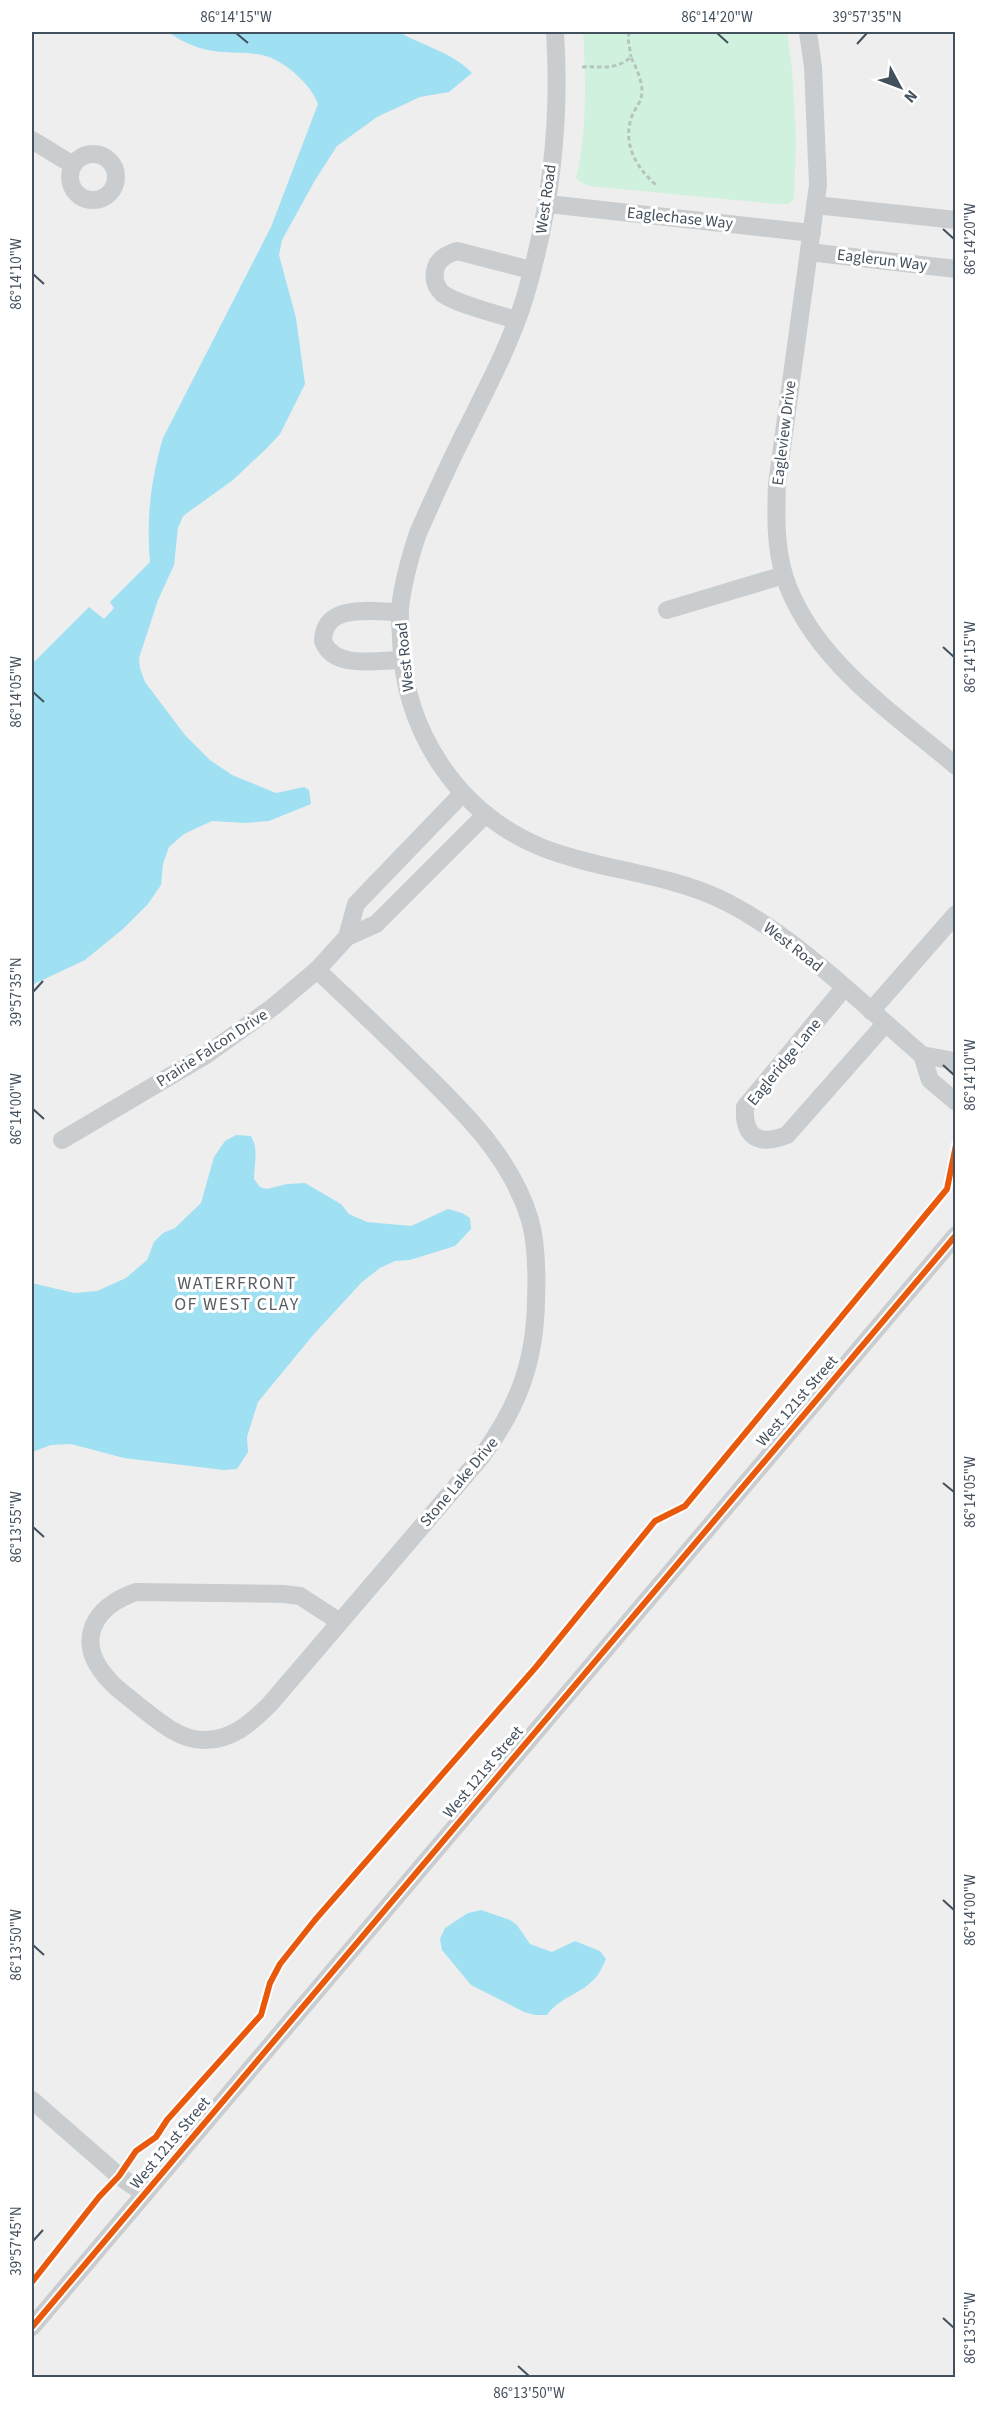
<svg xmlns="http://www.w3.org/2000/svg" width="987" height="2409" font-family="'Source Sans 3',sans-serif">
  <style>
    .green { fill: #d0f1dd }
    .water { fill: #a0e0f3 }
    .lines { fill: none; stroke-linecap: round; stroke-linejoin: round }
    .path { stroke: #b5c4bf; stroke-width: 3; stroke-dasharray: 4.5 3; stroke-linecap: butt }
    .minor { stroke: #cacdcf; stroke-width: 18 }
    .cycleway-casing { stroke: #fff; stroke-width: 10 }
    .cycleway { stroke: #e8590c; stroke-width: 6 }
    .ticks { fill: none; stroke: #43505d; stroke-width: 2 }
    .labels { text-anchor: middle; dominant-baseline: central; stroke-width: 6; stroke-linejoin: round; paint-order: stroke }
    .street-label { font-size: 16px; fill: #43505d; stroke: #fff }
    .neighbourhood-label { font-size: 18px; letter-spacing: 1.5px; fill: #595d63; stroke: #fff }
    .neatline { fill: none; stroke: #43505d; stroke-width: 2 }
    .ticks-label { font-size: 15px; text-anchor: middle; fill: #43505d }
  </style>
  <rect width="100%" height="100%" fill="#efeeee"/>
  <path class="green" d="M 583,32 L 787,32 L 792,69 L 796,139 L 794,199 L 788,204 L 777,204 L 589,186 L 580,182 L 576,178 C 587,137 586,74 583,32 Z"/>
  <g class="water">
    <path d="M 168,32 L 399,32 C 423,46 452,52 472,73 L 449,92 L 420,97 L 377,117 L 337,146 L 314,182 L 282,240 L 279,255 L 296,318 L 305,384 L 280,434 L 267,448 L 233,480 L 183,516 L 178,528 L 174,565 L 158,600 L 139,658 L 140,668 L 145,682 L 185,735 L 210,760 L 232,775 L 276,793 L 304,787 L 309,790 L 311,804 L 269,821 L 246,823 L 212,821 L 184,834 L 169,847 L 163,864 L 161,885 L 148,904 L 123,929 L 85,960 L 32,985 L 32,664 L 89,607 L 104,619 L 114,608 L 110,602 L 150,562 C 146,520 151,478 163,438 L 271,227 L 318,104 C 312,86 288,64 269,57 C 255,52 238,53 223,52 C 202,51 184,43 168,32 Z"/>
    <path d="M 236,1135 L 251,1136 C 259,1150 254,1163 254,1179 L 260,1187 L 267,1189 L 287,1184 L 305,1183 L 341,1204 L 349,1214 L 367,1222 L 411,1226 L 448,1209 L 462,1213 L 470,1218 L 471,1229 L 455,1246 L 410,1260 L 395,1261 L 380,1268 L 362,1282 L 314,1334 L 258,1402 L 247,1437 L 248,1452 L 237,1469 L 224,1470 L 124,1458 L 71,1444 L 51,1445 L 32,1452 L 32,1283 L 74,1293 L 97,1291 L 126,1278 L 147,1260 L 154,1242 L 163,1233 L 175,1228 L 201,1203 L 214,1157 L 225,1141 Z"/>
    <path d="M 481,1910 L 510,1920 L 517,1925 L 530,1944 L 552,1952 L 575,1941 L 600,1951 L 606,1959 C 602,1968 598,1977 590,1983 C 577,1995 558,1999 547,2015 L 535,2015 L 524,2012 L 471,1985 L 442,1950 L 440,1939 L 445,1928 L 468,1913 Z"/>
  </g>
  <g class="lines">
    <g class="path">
      <path d="M 629,32 L 628,38 L 631,57"/>
      <path d="M 777,32 L 787,32"/>
      <path d="M 582,67 C 601,66 615,71 631,57 C 636,68 645,85 641,98 C 639,105 633,111 631,119 C 623,146 637,168 656,185"/>
    </g>
    <g class="minor">
      <path d="M 555,32 C 561,123 551,209 525,297 C 511,342 489,384 468,426 C 450,461 434,497 418,533 C 410,557 403,582 400,608 C 399,618 401,629 401,640 C 404,731 457,813 543,848 C 600,870 663,873 718,898 C 791,932 860,1002 922,1055 L 949,1060 L 956,1066"/>
      <path d="M 808,32 L 813,67 L 818,185 L 777,484 C 776,514 775,545 784,575 C 810,658 892,712 956,766"/>
      <path d="M 32,140 L 73,165"/>
      <circle cx="93" cy="177" r="23"/>
      <path d="M 548,204 L 812,233"/>
      <path d="M 815,205 L 956,220"/>
      <path d="M 809,252 L 956,269"/>
      <path d="M 516,320 C 500,315 453,303 442,293 C 435,286 433,277 436,267 C 439,258 448,254 457,251 L 531,270"/>
      <path d="M 667,610 L 784,575"/>
      <path d="M 400,612 C 373,612 324,602 323,641 C 334,670 377,660 402,660"/>
      <path d="M 347,937 L 356,904 L 462,794"/>
      <path d="M 317,970 C 350,1001 383,1032 415,1064 C 461,1109 511,1156 530,1220 C 537,1245 537,1274 536,1301 C 535,1362 518,1407 482,1456 L 270,1704 C 251,1723 231,1741 203,1740 C 179,1740 157,1720 139,1706 C 129,1697 116,1689 108,1679 C 74,1641 93,1607 136,1592 L 284,1594 L 300,1596 L 340,1622"/>
      <path d="M 844,988 L 745,1107 C 743,1138 760,1146 787,1135 L 885,1024"/>
      <path d="M 871,1011 L 956,914"/>
      <path d="M 922,1055 L 930,1080 L 956,1102"/>
      <path d="M 62,1140 L 206,1055 L 273,1007 L 317,970 L 347,937 L 376,924 L 486,814"/>
      <path d="M 32,2100 L 119,2176 L 145,2194"/>
      <path d="M 32,2327 L 956,1235"/>
    </g>
    <g class="cycleway-casing">
      <g id="cycleway">
        <path d="M 32,2282 L 99,2197 L 119,2176 L 136,2151 L 156,2137 L 167,2120 L 261,2015 L 270,1983 L 280,1964 L 315,1920 L 536,1667 L 655,1521 L 685,1506 L 947,1189 L 956,1145"/>
        <path d="M 32,2327 L 956,1235"/>
      </g>
    </g>
    <use href="#cycleway" class="cycleway"/>
  </g>
  <path class="ticks" d="M 236,33 L 248,43M 717,33 L 728,43M 857,44 L 867,33M 943,229 L 954,239M 33,274 L 44,284M 943,647 L 954,657M 33,692 L 44,702M 33,992 L 43,981M 943,1065 L 954,1075M 33,1109 L 44,1119M 943,1483 L 954,1492M 33,1527 L 44,1537M 943,1900 L 954,1910M 33,1945 L 44,1955M 33,2241 L 43,2230M 943,2318 L 954,2328M 518,2366 L 529,2376"/>
  <g class="labels">
    <g class="street-label">
      <text transform="translate(546 199) rotate(-82)">West Road</text>
      <text transform="translate(680 218) rotate(6)">Eaglechase Way</text>
      <text transform="translate(882 260) rotate(7)">Eaglerun Way</text>
      <text transform="translate(784 433) rotate(-83)">Eagleview Drive</text>
      <text transform="translate(405 657) rotate(-96)">West Road</text>
      <text transform="translate(793 947) rotate(38)">West Road</text>
      <text transform="translate(212 1048) rotate(-33)">Prairie Falcon Drive</text>
      <text transform="translate(784 1062) rotate(-51)">Eagleridge Lane</text>
      <text transform="translate(797 1401) rotate(-49)">West 121st Street</text>
      <text transform="translate(459 1482) rotate(-50)">Stone Lake Drive</text>
      <text transform="translate(483 1772) rotate(-50)">West 121st Street</text>
      <text transform="translate(170 2143) rotate(-50)">West 121st Street</text>
    </g>
    <g class="neighbourhood-label">
      <text x="237" y="1283">WATERFRONT<tspan x="237" dy="21">OF WEST CLAY</tspan></text>
    </g>
  </g>
  <rect width="987" height="2409" fill="none" stroke="#ffffff" stroke-width="66"/>
  <g transform="translate(900 87) rotate(131)" stroke="#ffffff" stroke-width="4.5" paint-order="stroke">
  <path d="M0-4.5L10 22L0 15L-10 22Z" fill="#43505d"/>
  <text y="-9" font-size="16" font-weight="bold" text-anchor="middle" fill="#43505d">N</text>
  </g>
  <rect x="33" y="33" width="921" height="2343" class="neatline"/>
  <g class="ticks-label">
    <text x="236" y="22">86°14'15"W</text>
    <text x="717" y="22">86°14'20"W</text>
    <text x="867" y="22">39°57'35"N</text>
    <text transform="translate(970 239) rotate(-90)" y="5">86°14'20"W</text>
    <text transform="translate(16 274) rotate(-90)" y="5">86°14'10"W</text>
    <text transform="translate(970 657) rotate(-90)" y="5">86°14'15"W</text>
    <text transform="translate(16 692) rotate(-90)" y="5">86°14'05"W</text>
    <text transform="translate(16 992) rotate(-90)" y="5">39°57'35"N</text>
    <text transform="translate(970 1075) rotate(-90)" y="5">86°14'10"W</text>
    <text transform="translate(16 1109) rotate(-90)" y="5">86°14'00"W</text>
    <text transform="translate(970 1492) rotate(-90)" y="5">86°14'05"W</text>
    <text transform="translate(16 1527) rotate(-90)" y="5">86°13'55"W</text>
    <text transform="translate(970 1910) rotate(-90)" y="5">86°14'00"W</text>
    <text transform="translate(16 1945) rotate(-90)" y="5">86°13'50"W</text>
    <text transform="translate(16 2241) rotate(-90)" y="5">39°57'45"N</text>
    <text transform="translate(970 2328) rotate(-90)" y="5">86°13'55"W</text>
    <text x="529" y="2398">86°13'50"W</text>
  </g>
</svg>
